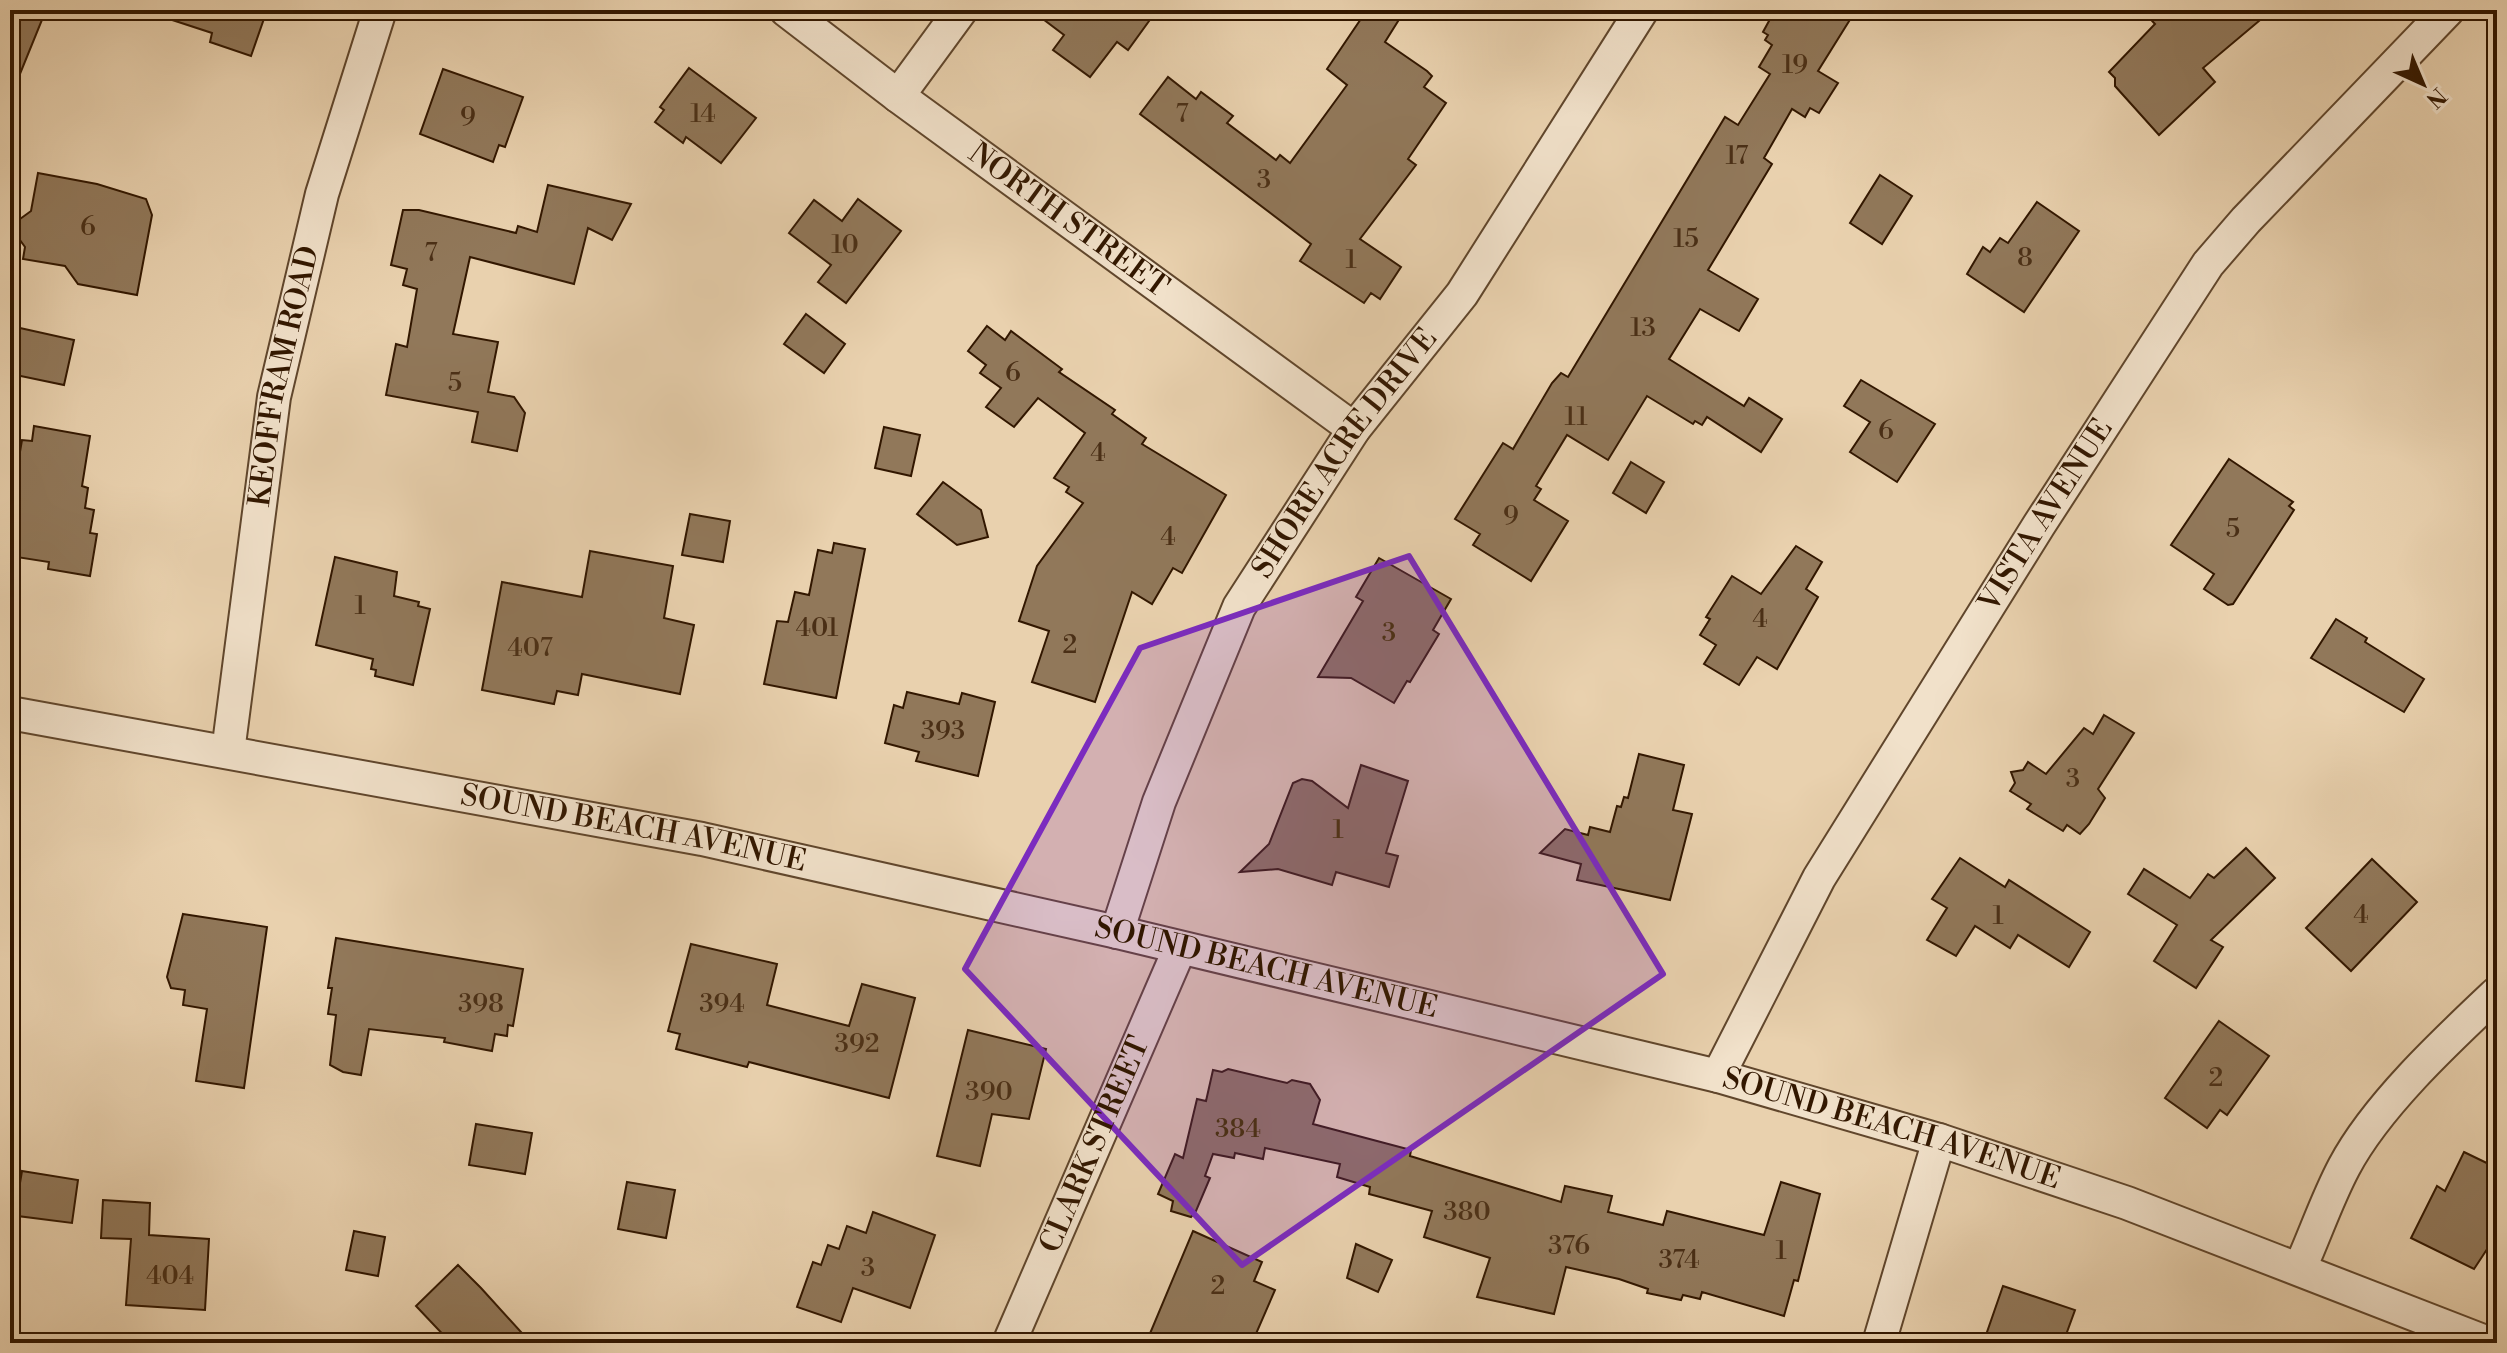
<svg xmlns="http://www.w3.org/2000/svg" width="2507" height="1353" font-family="'Libre Bodoni',serif">
  <style>
    .building { fill: #91785a; stroke: #321700; stroke-width: 2 }
    .lines { fill: none; stroke-linecap: round; stroke-linejoin: round }
    .minor-casing { stroke: #60462c; stroke-width: 36 }
    .minor { stroke: #f1e1ca; stroke-width: 32 }
    .marked { fill: #7b2cbf; fill-opacity: 0.2; stroke: #7b2cbf; stroke-width: 6; stroke-linejoin: round }
    .labels { text-anchor: middle; dominant-baseline: central; stroke-width: 6; stroke-linejoin: round; paint-order: stroke }
    .number-label { font-size: 26px; fill: #4a2f16 }
    .street-label { font-size: 30px; fill: #321700; stroke: #f1e1ca }
  </style>
  <rect width="100%" height="100%" fill="#e9d1ae"/>
  <filter id="stains"><feTurbulence type="fractalNoise" baseFrequency=".0025" numOctaves="4"/><feColorMatrix values="0 0 0 0 .2 0 0 0 0 .09 0 0 0 0 .02 0 0 0 .5 -.17"/></filter>
  <radialGradient id="worn" r=".72"><stop offset=".6" stop-color="#630" stop-opacity="0"/><stop offset="1" stop-color="#630" stop-opacity=".3"/></radialGradient>
  <g class="building">
    <path d="M 10,10 L 46,10 L 11,96 L 10,96 Z"/>
    <path d="M 161,10 L 267,10 L 251,56 L 210,42 L 212,33 L 160,16 Z"/>
    <path d="M 1031,10 L 1157,10 L 1128,50 L 1117,42 L 1090,77 L 1053,50 L 1064,35 Z"/>
    <path d="M 1367,10 L 1405,10 L 1385,42 L 1427,71 L 1432,76 L 1424,87 L 1446,103 L 1408,159 L 1416,165 L 1360,239 L 1401,267 L 1380,299 L 1371,293 L 1364,303 L 1300,261 L 1311,244 L 1140,114 L 1168,77 L 1196,99 L 1201,92 L 1233,116 L 1227,123 L 1276,160 L 1280,155 L 1290,163 L 1347,85 L 1327,69 Z"/>
    <path d="M 1775,10 L 1856,10 L 1818,71 L 1838,83 L 1819,113 L 1810,108 L 1805,117 L 1792,109 L 1764,158 L 1772,164 L 1708,270 L 1758,299 L 1739,331 L 1700,309 L 1669,359 L 1744,406 L 1749,398 L 1782,419 L 1761,452 L 1707,417 L 1702,425 L 1695,421 L 1693,424 L 1647,396 L 1608,460 L 1567,435 L 1536,486 L 1541,489 L 1534,500 L 1568,521 L 1531,581 L 1473,545 L 1480,534 L 1455,519 L 1503,443 L 1513,449 L 1552,383 L 1561,373 L 1568,377 L 1725,117 L 1738,125 L 1770,74 L 1759,67 L 1772,45 L 1765,40 L 1768,35 L 1763,32 Z"/>
    <path d="M 2142,10 L 2272,10 L 2203,68 L 2215,82 L 2159,135 L 2115,86 L 2115,78 L 2109,72 L 2155,24 Z"/>
    <path d="M 689,68 L 756,118 L 721,163 L 686,137 L 683,143 L 655,122 L 664,110 L 660,107 Z"/>
    <path d="M 443,69 L 523,97 L 505,147 L 499,145 L 493,162 L 420,134 Z"/>
    <path d="M 38,173 L 97,184 L 146,199 L 152,215 L 137,295 L 78,284 L 65,266 L 23,259 L 25,247 L 17,236 L 20,219 L 31,211 Z"/>
    <path d="M 1880,175 L 1912,196 L 1882,244 L 1850,223 Z"/>
    <path d="M 548,185 L 631,204 L 612,240 L 588,228 L 574,284 L 470,257 L 453,334 L 498,342 L 488,392 L 514,397 L 525,413 L 517,451 L 472,442 L 478,412 L 386,395 L 396,344 L 407,347 L 417,289 L 403,285 L 407,269 L 391,265 L 403,210 L 419,210 L 516,233 L 518,226 L 537,232 Z"/>
    <path d="M 858,199 L 901,231 L 846,303 L 818,282 L 831,265 L 789,233 L 814,200 L 842,221 Z"/>
    <path d="M 2037,202 L 2079,231 L 2024,312 L 1967,274 L 1983,247 L 1990,252 L 2000,238 L 2008,243 Z"/>
    <path d="M 806,314 L 845,344 L 824,373 L 784,344 Z"/>
    <path d="M 987,326 L 1005,340 L 1011,331 L 1062,369 L 1059,372 L 1115,410 L 1112,414 L 1146,438 L 1142,444 L 1226,495 L 1182,573 L 1173,568 L 1152,604 L 1132,592 L 1095,702 L 1032,682 L 1049,631 L 1019,621 L 1037,566 L 1083,503 L 1066,492 L 1069,487 L 1054,478 L 1085,433 L 1038,398 L 1014,427 L 986,407 L 1001,388 L 980,373 L 986,365 L 968,351 Z"/>
    <path d="M 20,328 L 74,340 L 64,385 L 11,374 Z"/>
    <path d="M 1861,380 L 1935,424 L 1897,482 L 1850,452 L 1870,422 L 1844,406 Z"/>
    <path d="M 34,426 L 90,436 L 82,486 L 88,488 L 85,508 L 94,510 L 90,533 L 97,534 L 90,576 L 48,569 L 49,562 L 10,556 L 10,510 L 22,440 L 32,441 Z"/>
    <path d="M 884,427 L 920,435 L 911,476 L 875,468 Z"/>
    <path d="M 2229,459 L 2293,502 L 2289,506 L 2294,510 L 2233,604 L 2228,605 L 2204,589 L 2214,574 L 2171,545 Z"/>
    <path d="M 1631,462 L 1664,482 L 1646,513 L 1613,493 Z"/>
    <path d="M 943,482 L 981,510 L 988,537 L 957,545 L 917,514 Z"/>
    <path d="M 690,514 L 730,521 L 723,562 L 682,555 Z"/>
    <path d="M 834,543 L 865,549 L 836,698 L 764,684 L 777,621 L 788,622 L 795,592 L 809,595 L 818,550 L 832,553 Z"/>
    <path d="M 1796,546 L 1822,562 L 1806,589 L 1818,597 L 1777,669 L 1757,657 L 1739,685 L 1704,664 L 1716,645 L 1700,635 L 1710,619 L 1706,617 L 1732,576 L 1761,594 Z"/>
    <path d="M 590,551 L 673,566 L 664,618 L 694,625 L 680,694 L 582,674 L 578,695 L 557,691 L 554,704 L 482,690 L 502,582 L 582,597 Z"/>
    <path d="M 335,557 L 397,572 L 394,596 L 419,602 L 418,606 L 430,609 L 413,685 L 375,676 L 376,670 L 371,669 L 373,659 L 316,645 Z"/>
    <path d="M 1379,558 L 1451,599 L 1433,630 L 1439,634 L 1410,682 L 1407,681 L 1394,703 L 1351,678 L 1318,677 L 1363,601 L 1356,597 Z"/>
    <path d="M 2336,619 L 2367,638 L 2365,642 L 2424,679 L 2404,712 L 2311,658 Z"/>
    <path d="M 907,692 L 959,704 L 962,693 L 995,702 L 978,776 L 916,761 L 919,752 L 885,743 L 894,705 L 903,708 Z"/>
    <path d="M 2104,715 L 2134,733 L 2098,789 L 2105,798 L 2089,824 L 2080,834 L 2067,825 L 2063,831 L 2027,809 L 2031,804 L 2010,791 L 2015,783 L 2011,772 L 2023,770 L 2028,762 L 2046,774 L 2084,728 L 2093,734 Z"/>
    <path d="M 1639,754 L 1684,765 L 1673,810 L 1692,814 L 1670,900 L 1577,880 L 1581,864 L 1540,853 L 1565,829 L 1588,835 L 1590,827 L 1610,832 L 1617,806 L 1621,807 L 1624,797 L 1628,798 Z"/>
    <path d="M 1361,765 L 1408,781 L 1386,853 L 1398,856 L 1389,887 L 1336,872 L 1332,885 L 1278,869 L 1240,872 L 1269,844 L 1293,783 L 1302,779 L 1312,781 L 1348,808 Z"/>
    <path d="M 2246,848 L 2275,878 L 2211,940 L 2223,947 L 2196,988 L 2154,961 L 2177,925 L 2128,894 L 2144,869 L 2190,898 L 2208,874 L 2214,878 Z"/>
    <path d="M 1960,858 L 2005,887 L 2009,880 L 2090,932 L 2069,967 L 2018,935 L 2010,948 L 1975,926 L 1956,956 L 1927,940 L 1947,908 L 1932,899 Z"/>
    <path d="M 2372,859 L 2417,902 L 2351,971 L 2306,928 Z"/>
    <path d="M 183,914 L 267,927 L 244,1088 L 196,1081 L 207,1009 L 183,1005 L 185,990 L 171,988 L 167,977 Z"/>
    <path d="M 336,938 L 523,969 L 513,1026 L 508,1025 L 507,1036 L 495,1034 L 492,1051 L 444,1042 L 445,1038 L 369,1029 L 361,1075 L 343,1072 L 330,1065 L 336,1015 L 328,1014 L 332,988 L 328,988 Z"/>
    <path d="M 691,944 L 777,964 L 767,1005 L 849,1026 L 862,984 L 915,998 L 889,1098 L 749,1062 L 747,1067 L 676,1049 L 680,1034 L 668,1031 Z"/>
    <path d="M 2219,1021 L 2269,1056 L 2227,1115 L 2220,1110 L 2207,1128 L 2165,1098 Z"/>
    <path d="M 968,1030 L 1046,1049 L 1029,1119 L 992,1114 L 980,1166 L 937,1156 Z"/>
    <path d="M 1228,1069 L 1287,1083 L 1292,1080 L 1310,1084 L 1320,1100 L 1313,1124 L 1411,1150 L 1410,1156 L 1561,1202 L 1565,1186 L 1612,1196 L 1608,1212 L 1663,1225 L 1667,1211 L 1764,1235 L 1781,1182 L 1820,1194 L 1798,1281 L 1794,1280 L 1784,1316 L 1702,1292 L 1700,1299 L 1683,1295 L 1681,1300 L 1647,1293 L 1648,1289 L 1619,1279 L 1566,1267 L 1554,1314 L 1477,1297 L 1490,1258 L 1424,1237 L 1432,1211 L 1369,1194 L 1370,1187 L 1337,1177 L 1340,1164 L 1265,1148 L 1263,1159 L 1235,1153 L 1234,1158 L 1213,1154 L 1205,1176 L 1210,1178 L 1196,1211 L 1191,1217 L 1171,1211 L 1173,1201 L 1158,1194 L 1175,1154 L 1183,1158 L 1197,1099 L 1206,1101 L 1213,1070 L 1222,1072 Z"/>
    <path d="M 476,1124 L 532,1133 L 525,1174 L 469,1165 Z"/>
    <path d="M 2464,1152 L 2497,1168 L 2497,1234 L 2474,1269 L 2411,1238 L 2437,1186 L 2445,1191 Z"/>
    <path d="M 22,1171 L 78,1180 L 72,1223 L 10,1215 L 10,1182 L 20,1183 Z"/>
    <path d="M 627,1182 L 675,1190 L 666,1238 L 618,1229 Z"/>
    <path d="M 103,1200 L 150,1203 L 149,1235 L 209,1239 L 205,1310 L 126,1305 L 131,1239 L 101,1238 Z"/>
    <path d="M 873,1212 L 935,1235 L 910,1308 L 853,1288 L 841,1322 L 797,1307 L 813,1262 L 821,1265 L 828,1245 L 839,1249 L 847,1226 L 866,1233 Z"/>
    <path d="M 354,1231 L 385,1237 L 378,1276 L 346,1270 Z"/>
    <path d="M 1193,1231 L 1262,1262 L 1254,1281 L 1275,1290 L 1252,1343 L 1146,1343 Z"/>
    <path d="M 1356,1244 L 1392,1260 L 1378,1292 L 1347,1278 Z"/>
    <path d="M 458,1265 L 481,1288 L 531,1343 L 451,1343 L 416,1306 Z"/>
    <path d="M 2003,1286 L 2075,1310 L 2063,1343 L 2006,1343 L 1986,1335 Z"/>
  </g>
  <g class="lines">
    <g class="minor-casing">
      <g id="minor">
        <path id="s1" d="M 786,10 L 898,96 L 1354,429"/>
        <path d="M 898,96 L 961,10"/>
        <path id="s2" d="M 10,713 L 702,839 L 1117,932 L 1718,1076 L 1939,1140 L 2127,1203 L 2488,1343"/>
        <path id="s3" d="M 228,752 L 274,397 L 322,194 L 380,10"/>
        <path id="s4" d="M 1117,932 L 1159,802 L 1239,607 L 1354,429 L 1462,294 L 1642,10"/>
        <path id="s5" d="M 1718,1076 L 1819,878 L 2039,525 L 2208,264 L 2246,220 L 2448,10"/>
        <path d="M 2300,1268 C 2315,1235 2327,1199 2344,1167 C 2376,1106 2447,1040 2497,993"/>
        <path id="s6" d="M 1009,1343 L 1180,948"/>
        <path d="M 1879,1343 L 1939,1140"/>
      </g>
    </g>
    <use href="#minor" class="minor"/>
  </g>
  <path class="marked" d="M 1409,556 L 1663,974 L 1242,1265 L 965,969 L 1140,648 Z"/>
  <g class="labels">
    <g class="number-label">
      <text x="1795" y="65">19</text>
      <text x="703" y="114">14</text>
      <text x="1182" y="114">7</text>
      <text x="468" y="117">9</text>
      <text x="1737" y="156">17</text>
      <text x="1264" y="180">3</text>
      <text x="88" y="227">6</text>
      <text x="1686" y="239">15</text>
      <text x="845" y="245">10</text>
      <text x="431" y="253">7</text>
      <text x="2025" y="258">8</text>
      <text x="1351" y="260">1</text>
      <text x="1643" y="328">13</text>
      <text x="1013" y="373">6</text>
      <text x="455" y="383">5</text>
      <text x="1576" y="417">11</text>
      <text x="1886" y="431">6</text>
      <text x="1098" y="453">4</text>
      <text x="1511" y="516">9</text>
      <text x="2233" y="529">5</text>
      <text x="1168" y="537">4</text>
      <text x="360" y="606">1</text>
      <text x="1760" y="619">4</text>
      <text x="817" y="628">401</text>
      <text x="1389" y="633">3</text>
      <text x="1070" y="645">2</text>
      <text x="530" y="648">407</text>
      <text x="943" y="731">393</text>
      <text x="2073" y="779">3</text>
      <text x="1338" y="830">1</text>
      <text x="2361" y="915">4</text>
      <text x="1998" y="916">1</text>
      <text x="481" y="1004">398</text>
      <text x="722" y="1004">394</text>
      <text x="857" y="1044">392</text>
      <text x="2216" y="1078">2</text>
      <text x="989" y="1092">390</text>
      <text x="1238" y="1129">384</text>
      <text x="1467" y="1212">380</text>
      <text x="1569" y="1246">376</text>
      <text x="1781" y="1251">1</text>
      <text x="1679" y="1260">374</text>
      <text x="868" y="1268">3</text>
      <text x="170" y="1276">404</text>
      <text x="1218" y="1286">2</text>
    </g>
    <g class="street-label">
      <text stroke="none"><textPath href="#s1" startOffset="352">NORTH STREET</textPath></text>
      <text stroke="none"><textPath href="#s3" startOffset="380">KEOFFRAM ROAD</textPath></text>
      <text stroke="none"><textPath href="#s4" startOffset="534">SHORE ACRE DRIVE</textPath></text>
      <text stroke="none"><textPath href="#s5" startOffset="650">VISTA AVENUE</textPath></text>
      <text stroke="none"><textPath href="#s2" startOffset="634">SOUND BEACH AVENUE</textPath></text>
      <text stroke="none"><textPath href="#s2" startOffset="1282">SOUND BEACH AVENUE</textPath></text>
      <text stroke="none"><textPath href="#s2" startOffset="1928">SOUND BEACH AVENUE</textPath></text>
      <text stroke="none"><textPath href="#s6" startOffset="216">CLARK STREET</textPath></text>
    </g>
  </g>
  <rect width="2507" height="1353" fill="none" stroke="#e9d1ae" stroke-width="40"/>
  <rect x="12" y="12" width="2483" height="1329" fill="none" stroke="#321700" stroke-width="4"/>
  <rect x="20" y="20" width="2467" height="1313" fill="none" stroke="#321700" stroke-width="2"/>
  <g transform="translate(2423 84) rotate(136)" stroke="#f1e1ca" stroke-width="6" paint-order="stroke">
  <path d="M0-6L14 30L0 20L-14 30Z" fill="#321700"/>
  <text y="-12" font-size="22" font-weight="bold" text-anchor="middle" fill="#321700">N</text>
  </g>
  <rect width="100%" height="100%" filter="url(#stains)"/>
  <rect width="100%" height="100%" fill="url(#worn)"/>
</svg>
